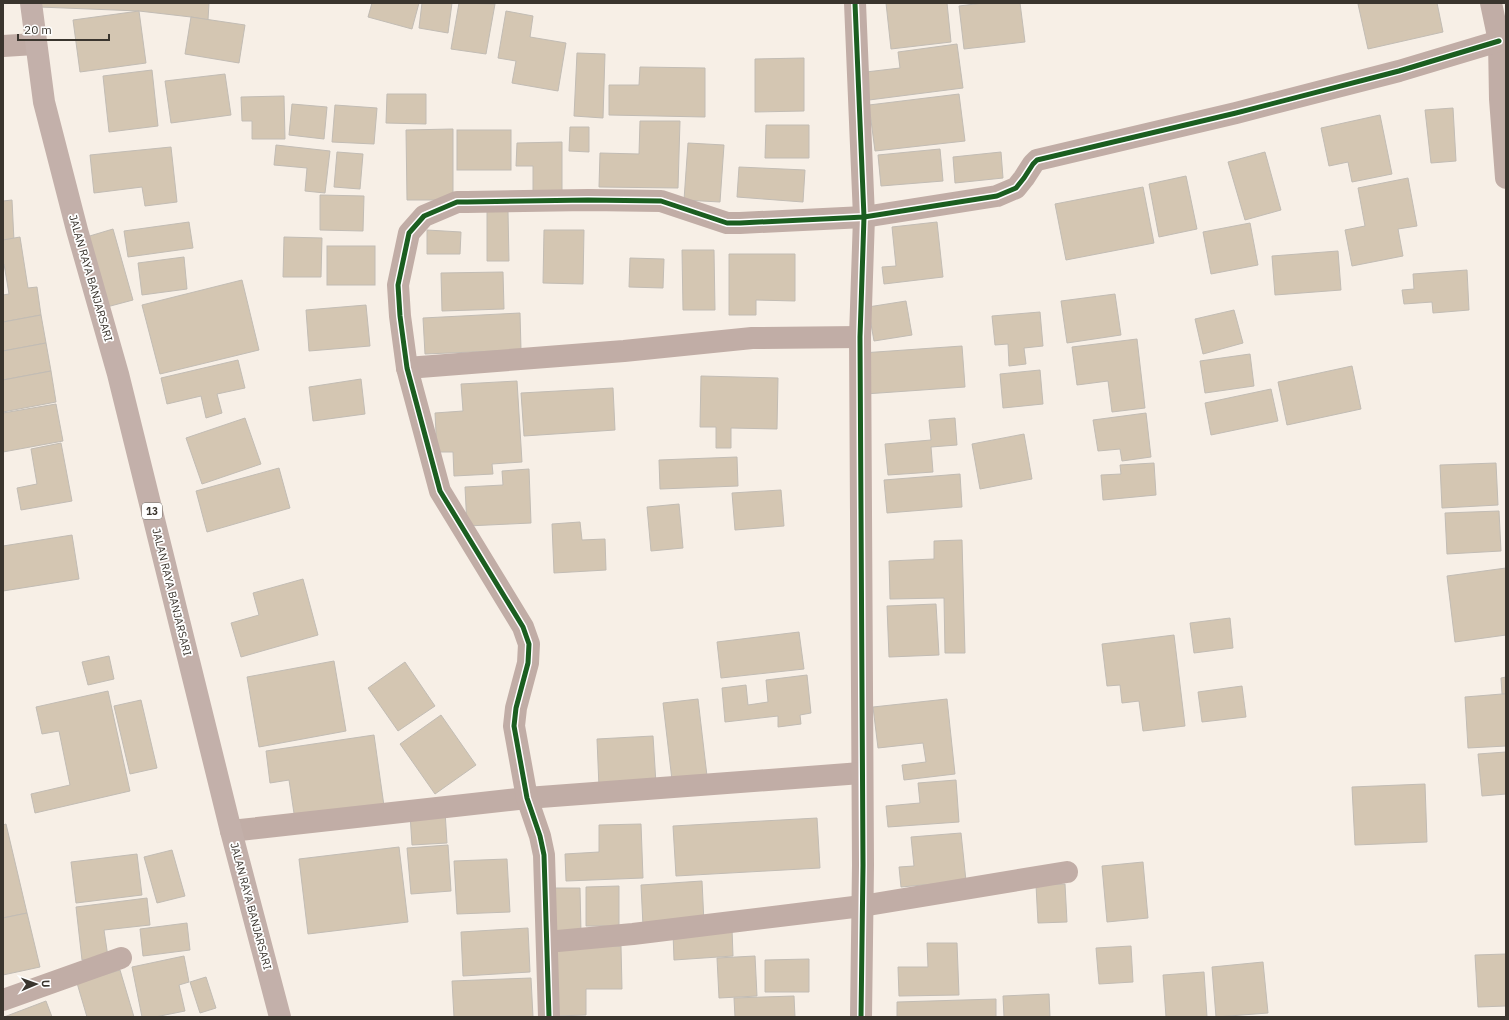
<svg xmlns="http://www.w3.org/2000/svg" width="1509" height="1020" font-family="'IBM Plex Sans',sans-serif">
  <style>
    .building { fill: #d4c6b2; stroke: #c2bcb4 }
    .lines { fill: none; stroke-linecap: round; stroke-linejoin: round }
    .minor { stroke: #c1ada6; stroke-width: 22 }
    .highway { stroke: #c3b0aa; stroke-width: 22 }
    .cycleway-casing { stroke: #fff; stroke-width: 8 }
    .cycleway { stroke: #1b5e20; stroke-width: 5 }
    .labels { text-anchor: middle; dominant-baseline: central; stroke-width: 3.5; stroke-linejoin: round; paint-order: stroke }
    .shield { fill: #fff; stroke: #75726d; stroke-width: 1 }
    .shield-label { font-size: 10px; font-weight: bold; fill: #3a352e }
    .street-label { font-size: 11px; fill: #3a352e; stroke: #fff }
  </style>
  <rect width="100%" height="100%" fill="#f7efe6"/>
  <g class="building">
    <path d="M 39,3 L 209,3 L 208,20 L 191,17 L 139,11 L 39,7 Z"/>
    <path d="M 372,3 L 419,3 L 412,29 L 368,17 Z"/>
    <path d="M 422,3 L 452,3 L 448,33 L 419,28 Z"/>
    <path d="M 459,3 L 495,4 L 486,54 L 451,49 Z"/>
    <path d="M 886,3 L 947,3 L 951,42 L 891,49 Z"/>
    <path d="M 983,3 L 1020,3 L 1025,42 L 964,49 L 959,6 Z"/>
    <path d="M 1363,3 L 1437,3 L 1443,32 L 1368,49 L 1358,4 Z"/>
    <path d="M 139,11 L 146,63 L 80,72 L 73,20 Z"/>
    <path d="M 506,11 L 533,16 L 530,37 L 566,43 L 558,91 L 512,83 L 516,61 L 498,58 Z"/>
    <path d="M 191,17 L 245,25 L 239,63 L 185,54 Z"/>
    <path d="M 957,44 L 963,88 L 869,100 L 866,72 L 900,68 L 898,52 Z"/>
    <path d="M 577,53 L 605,54 L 603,118 L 574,116 Z"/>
    <path d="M 804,58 L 804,111 L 755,112 L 755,59 Z"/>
    <path d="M 640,67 L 705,68 L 705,117 L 609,115 L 609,85 L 639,85 Z"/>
    <path d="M 152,70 L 158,126 L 109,132 L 103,76 Z"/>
    <path d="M 225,74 L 231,115 L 171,123 L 165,81 Z"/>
    <path d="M 387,94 L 426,94 L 426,124 L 386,123 Z"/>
    <path d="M 959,94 L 965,141 L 875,151 L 869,105 Z"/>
    <path d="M 284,96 L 285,139 L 252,139 L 252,121 L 242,121 L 241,97 Z"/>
    <path d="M 292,104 L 327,107 L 324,139 L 289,135 Z"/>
    <path d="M 335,105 L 377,108 L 374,144 L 332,142 Z"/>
    <path d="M 1453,108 L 1456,161 L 1431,163 L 1425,110 Z"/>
    <path d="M 1380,115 L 1392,174 L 1352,182 L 1348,162 L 1329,166 L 1321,128 Z"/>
    <path d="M 640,121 L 680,121 L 678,188 L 599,187 L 600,153 L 639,154 Z"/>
    <path d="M 766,125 L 809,125 L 809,158 L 765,158 Z"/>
    <path d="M 570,127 L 589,127 L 589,152 L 569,151 Z"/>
    <path d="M 453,129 L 453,200 L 407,200 L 406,130 Z"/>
    <rect x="457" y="130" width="54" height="40"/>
    <path d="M 562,142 L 562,191 L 533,191 L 533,166 L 516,166 L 517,143 Z"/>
    <path d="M 688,143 L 724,145 L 720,202 L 684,200 Z"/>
    <path d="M 276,145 L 330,151 L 325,193 L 305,191 L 307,168 L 274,165 Z"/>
    <path d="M 171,147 L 177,202 L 145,206 L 142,187 L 94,193 L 90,155 Z"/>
    <path d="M 940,149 L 943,181 L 881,186 L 878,155 Z"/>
    <path d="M 337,152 L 363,154 L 360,189 L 334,187 Z"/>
    <path d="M 1001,152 L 1003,178 L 955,183 L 953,157 Z"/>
    <path d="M 1265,152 L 1281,210 L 1245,220 L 1228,162 Z"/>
    <path d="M 739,167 L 805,170 L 803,202 L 737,197 Z"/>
    <path d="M 1186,176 L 1197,229 L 1159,237 L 1149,184 Z"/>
    <path d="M 1408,178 L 1417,226 L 1398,229 L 1403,256 L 1352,266 L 1345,230 L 1365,226 L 1358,188 Z"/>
    <path d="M 1143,187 L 1154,243 L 1066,260 L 1055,204 Z"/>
    <path d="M 320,195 L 364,196 L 363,231 L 320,230 Z"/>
    <path d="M 12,200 L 14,241 L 3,242 L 3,201 Z"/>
    <path d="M 487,211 L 508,211 L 509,261 L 487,261 Z"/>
    <path d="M 189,222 L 193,248 L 128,257 L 124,231 Z"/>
    <path d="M 937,222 L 943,277 L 884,284 L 882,267 L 896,266 L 892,227 Z"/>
    <path d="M 1250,223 L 1258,265 L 1211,274 L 1203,232 Z"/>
    <path d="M 113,229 L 133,300 L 103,308 L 83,238 Z"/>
    <path d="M 427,230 L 461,232 L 460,254 L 427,254 Z"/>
    <path d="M 544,230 L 584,230 L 583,284 L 543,283 Z"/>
    <path d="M 20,237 L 28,288 L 37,287 L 41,315 L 3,322 L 3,295 L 9,294 L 4,264 L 3,264 L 3,240 Z"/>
    <path d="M 284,237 L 322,238 L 321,277 L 283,277 Z"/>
    <rect x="327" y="246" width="48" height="39"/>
    <path d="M 682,250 L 714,250 L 715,310 L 683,310 Z"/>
    <path d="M 1338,251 L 1341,290 L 1275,295 L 1272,256 Z"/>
    <path d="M 729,254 L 795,254 L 795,301 L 756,300 L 756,315 L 729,315 Z"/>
    <path d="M 184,257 L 187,289 L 142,295 L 138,263 Z"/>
    <path d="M 630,258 L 664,259 L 663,288 L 629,287 Z"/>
    <path d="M 1467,270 L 1469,310 L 1433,313 L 1432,302 L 1404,304 L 1402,290 L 1414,289 L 1413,274 Z"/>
    <path d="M 503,272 L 504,309 L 442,311 L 441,273 Z"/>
    <path d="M 242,280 L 259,350 L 160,374 L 142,305 Z"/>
    <path d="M 1115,294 L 1121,335 L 1067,343 L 1061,301 Z"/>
    <path d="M 906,301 L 912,335 L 874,341 L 868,307 Z"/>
    <path d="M 366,305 L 370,346 L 309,351 L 306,310 Z"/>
    <path d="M 1234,310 L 1243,343 L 1203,354 L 1195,319 Z"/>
    <path d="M 1040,312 L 1043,346 L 1024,348 L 1026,364 L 1009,366 L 1008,344 L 995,345 L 992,316 Z"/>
    <path d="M 520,313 L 521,350 L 425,354 L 423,318 Z"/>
    <path d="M 41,315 L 46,343 L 3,351 L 3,322 Z"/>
    <path d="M 1137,339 L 1145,408 L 1112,412 L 1108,381 L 1077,385 L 1072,347 Z"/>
    <path d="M 46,343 L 51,371 L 3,380 L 3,351 Z"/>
    <path d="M 962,346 L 965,387 L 865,394 L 862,353 Z"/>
    <path d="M 1250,354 L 1254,386 L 1205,393 L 1200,361 Z"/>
    <path d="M 238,360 L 245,388 L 217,394 L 222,413 L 206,418 L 201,396 L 167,404 L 161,378 Z"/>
    <path d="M 1352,366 L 1361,409 L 1287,425 L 1278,382 Z"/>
    <path d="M 1040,370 L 1043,404 L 1003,408 L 1000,374 Z"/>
    <path d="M 51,371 L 56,402 L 3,412 L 3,380 Z"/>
    <path d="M 701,376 L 778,378 L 777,429 L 731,428 L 731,448 L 716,448 L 716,427 L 700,427 Z"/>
    <path d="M 361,379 L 365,414 L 313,421 L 309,387 Z"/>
    <path d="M 517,381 L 522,462 L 492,464 L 493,474 L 454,476 L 453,452 L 437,452 L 435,413 L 463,411 L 461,384 Z"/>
    <path d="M 613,388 L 615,430 L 524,436 L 521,393 Z"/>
    <path d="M 1271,389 L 1278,421 L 1211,435 L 1205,403 Z"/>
    <path d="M 56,404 L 63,441 L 3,452 L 3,413 Z"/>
    <path d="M 1146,413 L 1151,457 L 1122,461 L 1120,449 L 1098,451 L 1093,420 Z"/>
    <path d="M 245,418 L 261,464 L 202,484 L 186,438 Z"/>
    <path d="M 955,418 L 957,445 L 931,447 L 933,472 L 888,475 L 885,444 L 931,440 L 929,420 Z"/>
    <path d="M 1024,434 L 1032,479 L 980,489 L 972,444 Z"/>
    <path d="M 61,443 L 72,501 L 21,510 L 17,488 L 37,484 L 31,449 Z"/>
    <path d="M 737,457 L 738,486 L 660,489 L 659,460 Z"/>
    <path d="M 1154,463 L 1156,495 L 1103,500 L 1101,475 L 1121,474 L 1120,465 Z"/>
    <path d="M 1496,463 L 1498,505 L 1442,508 L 1440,465 Z"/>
    <path d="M 279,468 L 290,508 L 207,532 L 196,491 Z"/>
    <path d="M 529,469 L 531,523 L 467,526 L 465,487 L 503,485 L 502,471 Z"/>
    <path d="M 960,474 L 962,507 L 887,513 L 884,480 Z"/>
    <path d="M 781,490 L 784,526 L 735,530 L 732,493 Z"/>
    <path d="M 679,504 L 683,548 L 651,551 L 647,507 Z"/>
    <path d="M 1499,511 L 1501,551 L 1447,554 L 1445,513 Z"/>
    <path d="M 580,522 L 582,540 L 605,539 L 606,570 L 554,573 L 552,524 Z"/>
    <path d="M 72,535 L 79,579 L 3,591 L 3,546 Z"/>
    <path d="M 962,540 L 965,653 L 945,653 L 944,598 L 890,599 L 889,561 L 934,559 L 934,541 Z"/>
    <path d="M 1506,568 L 1506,635 L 1455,642 L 1447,576 Z"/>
    <path d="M 303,579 L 318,635 L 241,657 L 231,623 L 259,615 L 253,593 Z"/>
    <path d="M 936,604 L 939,655 L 889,657 L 887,606 Z"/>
    <path d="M 1230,618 L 1233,648 L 1194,653 L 1190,623 Z"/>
    <path d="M 799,632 L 804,669 L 721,678 L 717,642 Z"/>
    <path d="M 1174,635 L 1185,726 L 1143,731 L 1139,701 L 1122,703 L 1120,685 L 1107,686 L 1102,644 Z"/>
    <path d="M 109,656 L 114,679 L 88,685 L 82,662 Z"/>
    <path d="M 334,661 L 346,731 L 259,747 L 247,677 Z"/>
    <path d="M 405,662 L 435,706 L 398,731 L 368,688 Z"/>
    <path d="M 807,675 L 811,713 L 800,715 L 801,724 L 778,727 L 778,716 L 725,722 L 722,688 L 746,685 L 748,705 L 768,702 L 766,680 Z"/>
    <path d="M 1506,677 L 1506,694 L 1502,694 L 1501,678 Z"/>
    <path d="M 1242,686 L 1246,717 L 1202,722 L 1198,692 Z"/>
    <path d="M 108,691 L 130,791 L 35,813 L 31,794 L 70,785 L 59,731 L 42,734 L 36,707 Z"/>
    <path d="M 1502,694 L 1506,694 L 1506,746 L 1468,748 L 1465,697 Z"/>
    <path d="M 698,699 L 707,776 L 672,780 L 663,703 Z"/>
    <path d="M 947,699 L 955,774 L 904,780 L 902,765 L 926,762 L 923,743 L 878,748 L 873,707 Z"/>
    <path d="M 141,700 L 157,768 L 130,774 L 114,706 Z"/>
    <path d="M 441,715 L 476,765 L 435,794 L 400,744 Z"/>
    <path d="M 374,735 L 384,806 L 295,820 L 289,780 L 270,783 L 266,751 Z"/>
    <path d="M 653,736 L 656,784 L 599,787 L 597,739 Z"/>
    <path d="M 1506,752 L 1506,794 L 1482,796 L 1478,754 Z"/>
    <path d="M 956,780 L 959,822 L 888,827 L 886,806 L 920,803 L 918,783 Z"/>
    <path d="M 1425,784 L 1427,842 L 1355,845 L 1352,787 Z"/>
    <path d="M 445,811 L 447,843 L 412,845 L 410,814 Z"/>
    <path d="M 817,818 L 820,868 L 676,876 L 673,826 Z"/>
    <path d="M 6,824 L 27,913 L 3,918 L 3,825 Z"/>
    <path d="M 641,824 L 643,878 L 566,881 L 565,854 L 599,852 L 599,825 Z"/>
    <path d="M 961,833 L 966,881 L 901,887 L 899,867 L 914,866 L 911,837 Z"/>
    <path d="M 448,845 L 451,891 L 411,894 L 407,848 Z"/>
    <path d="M 399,847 L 408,922 L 308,934 L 299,859 Z"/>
    <path d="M 172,850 L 185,896 L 157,903 L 144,857 Z"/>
    <path d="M 137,854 L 142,895 L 76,903 L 71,862 Z"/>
    <path d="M 507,859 L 510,912 L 457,914 L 454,861 Z"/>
    <path d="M 1143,862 L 1148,918 L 1107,922 L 1102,866 Z"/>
    <path d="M 702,881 L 704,923 L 643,926 L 641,885 Z"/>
    <path d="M 1065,884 L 1067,922 L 1038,923 L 1036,885 Z"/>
    <path d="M 619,886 L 619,926 L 586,926 L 586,887 Z"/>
    <path d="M 549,888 L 580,888 L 581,933 L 550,933 Z"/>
    <path d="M 147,898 L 150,925 L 104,930 L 108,957 L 82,960 L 76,907 Z"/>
    <path d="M 27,913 L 40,967 L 3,975 L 3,918 Z"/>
    <path d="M 187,923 L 190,950 L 143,956 L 140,929 Z"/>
    <path d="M 528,928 L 530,972 L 463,976 L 461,932 Z"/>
    <path d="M 732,929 L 733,956 L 674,960 L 673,933 Z"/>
    <path d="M 927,943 L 957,943 L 959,995 L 899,996 L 898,967 L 928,967 Z"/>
    <path d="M 621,946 L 622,989 L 586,989 L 586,1015 L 556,1016 L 554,948 Z"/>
    <path d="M 1131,946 L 1133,982 L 1099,984 L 1096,948 Z"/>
    <path d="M 1506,954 L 1506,1006 L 1478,1007 L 1475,955 Z"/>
    <path d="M 184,956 L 189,982 L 179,985 L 185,1011 L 155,1017 L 142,1017 L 132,967 Z"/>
    <path d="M 755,956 L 757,996 L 719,998 L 717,958 Z"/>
    <path d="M 809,959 L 809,992 L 765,992 L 765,960 Z"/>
    <path d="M 1263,962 L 1268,1013 L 1216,1017 L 1212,967 Z"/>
    <path d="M 120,970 L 134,1017 L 87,1017 L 77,983 Z"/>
    <path d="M 1204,972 L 1207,1017 L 1166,1017 L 1163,975 Z"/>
    <path d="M 206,977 L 216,1008 L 200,1013 L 190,982 Z"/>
    <path d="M 531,978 L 533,1017 L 454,1017 L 452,981 Z"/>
    <path d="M 1049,994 L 1050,1017 L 1004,1017 L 1003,996 Z"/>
    <path d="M 794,996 L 795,1017 L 735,1017 L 734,998 Z"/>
    <path d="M 996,999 L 996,1017 L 897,1017 L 897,1002 Z"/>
    <path d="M 46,1001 L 52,1017 L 4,1017 Z"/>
  </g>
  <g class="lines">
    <g class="minor">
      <path d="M 855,3 L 864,217 L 860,337 L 863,865 L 861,1017"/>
      <path d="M 1491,3 L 1499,41 L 1500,99 L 1506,178"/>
      <path d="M 3,46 L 35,44"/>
      <path d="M 407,368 L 624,351 L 752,338 L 860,337"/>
      <path d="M 231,831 L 527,798 L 861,773"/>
      <path d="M 547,942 L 633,934 L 862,906 L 1067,872"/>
      <path d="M 3,1000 L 121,958"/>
      <path d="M 549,1017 L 544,855 L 540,836 L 527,798 L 514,726 L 516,708 L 528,663 L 529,644 L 523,627 L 440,491 L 407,368 L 400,316 L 398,285 L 409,233 L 424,216 L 457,202 L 467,202 L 588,200 L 661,201 L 727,223 L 740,223 L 864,217 L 997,196 L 1016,188 L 1024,178 L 1033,164 L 1037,160 L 1236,113 L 1399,71 L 1499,41"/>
    </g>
    <path class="highway" d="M 31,3 L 44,102 L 77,230 L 118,374 L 231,831 L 280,1017"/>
    <g class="cycleway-casing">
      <g id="cycleway">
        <path d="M 855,3 L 864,217 L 860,337 L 863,865 L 861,1017"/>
        <path d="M 549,1017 L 544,855 L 540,836 L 527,798 L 514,726 L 516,708 L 528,663 L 529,644 L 523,627 L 440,491 L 407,368 L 400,316 L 398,285 L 409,233 L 424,216 L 457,202 L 467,202 L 588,200 L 661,201 L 727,223 L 740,223 L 864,217 L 997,196 L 1016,188 L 1024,178 L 1033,164 L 1037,160 L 1236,113 L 1399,71 L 1499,41"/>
      </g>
    </g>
    <use href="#cycleway" class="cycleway"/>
  </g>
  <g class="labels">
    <rect class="shield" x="142" y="503" width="20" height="16" rx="3"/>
    <g class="shield-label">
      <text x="152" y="511">13</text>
    </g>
    <g class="street-label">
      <text transform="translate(91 278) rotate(74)">JALAN RAYA BANJARSARI</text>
      <text transform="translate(172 592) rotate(76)">JALAN RAYA BANJARSARI</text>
      <text transform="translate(251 906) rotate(75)">JALAN RAYA BANJARSARI</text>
    </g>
  </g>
  <rect width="1509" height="1020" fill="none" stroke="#3a352e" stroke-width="8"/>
  <g transform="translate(36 984) rotate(88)" stroke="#ffffff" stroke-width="3" paint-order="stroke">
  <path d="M0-3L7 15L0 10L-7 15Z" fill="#3a352e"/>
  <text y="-6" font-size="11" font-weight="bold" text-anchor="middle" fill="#3a352e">U</text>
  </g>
  <path d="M18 34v6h91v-6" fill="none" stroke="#3a352e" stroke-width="2"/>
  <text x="24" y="34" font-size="12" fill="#3a352e" stroke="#ffffff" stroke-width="3" paint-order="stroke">20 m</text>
</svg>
